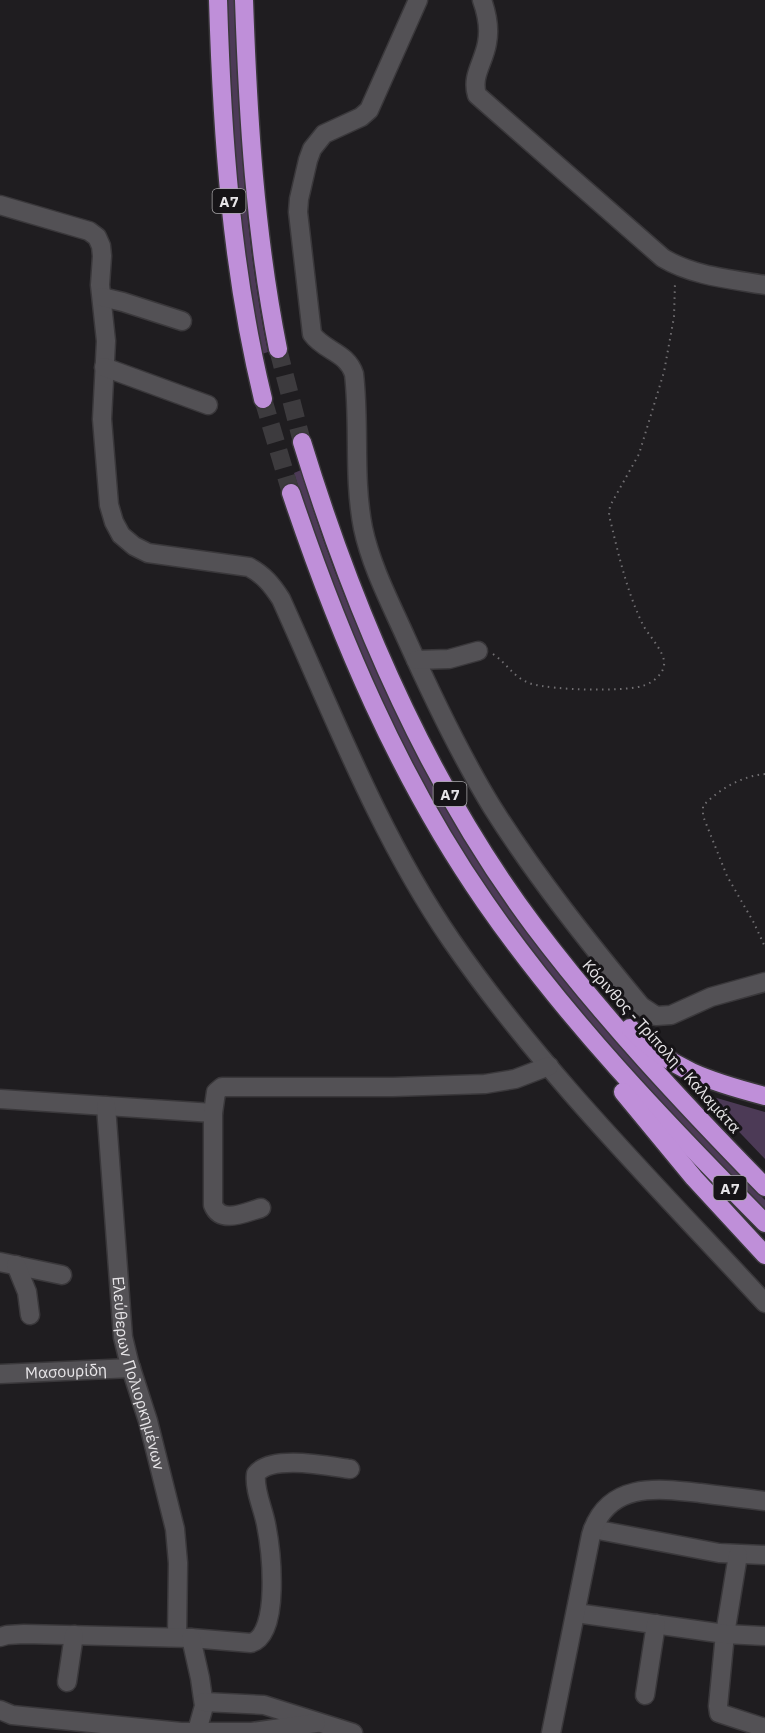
<svg xmlns="http://www.w3.org/2000/svg" width="765" height="1733" font-family="'IBM Plex Sans',sans-serif">
  <style>
    .green { fill: #4c3a56 }
    .lines { fill: none; stroke-linecap: round; stroke-linejoin: round }
    .highway-tunnel { stroke: #3d3b3e; stroke-width: 18; stroke-dasharray: 18 9; stroke-linecap: butt }
    .minor-casing { stroke: #3a383b; stroke-width: 21 }
    .highway-casing { stroke: #3a383b; stroke-width: 21 }
    .path { stroke: #716f72; stroke-width: 2; stroke-dasharray: 1.5 4.5; stroke-linecap: butt }
    .minor { stroke: #535155; stroke-width: 18 }
    .highway { stroke: #bf8fd9; stroke-width: 18 }
    .labels { text-anchor: middle; dominant-baseline: central; stroke-width: 6; stroke-linejoin: round; paint-order: stroke }
    .shield { fill: #161417; stroke: #a8a6a9; stroke-width: 1.5 }
    .shield-label { font-size: 15px; font-weight: bold; fill: #e6e4e7 }
    .street-label { font-size: 16px; fill: #e6e4e7; stroke: #161417 }
  </style>
  <rect width="100%" height="100%" fill="#1f1d20"/>
  <g class="green">
    <path d="M 227,0 L 234,0 C 239,118 244,236 268,352 L 262,354 C 252,303 243,252 239,201 C 232,134 230,67 227,0 Z"/>
    <path d="M 301,470 C 331,574 374,672 425,767 C 448,810 471,852 498,892 C 576,1004 669,1103 765,1200 L 765,1210 C 667,1111 571,1010 492,895 C 406,770 339,618 294,473 Z"/>
    <path d="M 703,1094 L 765,1112 L 765,1159 Z"/>
  </g>
  <g class="lines">
    <g class="highway-tunnel">
      <path d="M 278,349 L 302,442"/>
      <path d="M 263,399 L 291,493"/>
    </g>
    <g class="minor-casing">
      <g id="minor">
        <path d="M 418,0 L 369,110 L 361,117 L 324,134 L 312,149 L 308,160 L 299,199 L 298,212 L 312,334 C 324,351 347,352 354,374 C 360,425 353,477 363,528 C 371,566 390,602 406,638 C 432,696 459,753 492,807 C 536,877 589,943 641,1006 L 656,1016 L 671,1015 L 711,997 L 765,982"/>
        <path d="M 482,0 C 487,14 490,28 487,43 C 484,62 471,76 477,95 L 663,258 C 693,276 730,279 765,285"/>
        <path d="M 0,205 L 89,231 L 97,237 L 101,246 L 102,256 L 100,285 L 106,341 L 102,419 L 109,505 L 114,522 L 121,535 L 134,546 L 148,553 L 249,567 C 264,575 272,585 281,599 C 333,714 379,835 451,940 C 542,1072 657,1186 765,1303"/>
        <path d="M 102,297 L 123,302 L 182,321"/>
        <path d="M 104,367 L 208,405"/>
        <path d="M 416,660 L 449,659 L 478,651"/>
        <path d="M 0,1099 L 213,1113"/>
        <path id="s1" d="M 106,1106 L 123,1337 L 129,1362 L 148,1421 L 175,1529 L 178,1563 L 177,1637"/>
        <path d="M 261,1208 C 246,1212 221,1225 213,1205 L 213,1113 L 216,1092 L 222,1087 L 393,1087 L 485,1084 L 515,1079 L 549,1066"/>
        <path d="M 0,1262 L 62,1275"/>
        <path d="M 16,1265 L 27,1292 L 30,1315"/>
        <path id="s2" d="M 0,1374 L 131,1368"/>
        <path d="M 593,1529 L 719,1553 L 765,1555"/>
        <path d="M 738,1555 L 725,1634 L 718,1706 L 719,1713 L 765,1728"/>
        <path d="M 576,1613 L 725,1634 L 765,1636"/>
        <path d="M 0,1637 L 7,1635 L 24,1634 L 191,1638 L 251,1643 C 281,1634 271,1549 266,1524 C 263,1508 254,1490 256,1474 C 271,1454 328,1466 350,1469"/>
        <path d="M 191,1638 L 200,1678 L 204,1706 L 197,1731"/>
        <path d="M 67,1682 L 74,1635"/>
        <path d="M 645,1695 L 656,1624"/>
        <path d="M 204,1702 L 264,1705 L 353,1733"/>
        <path d="M 0,1710 L 12,1715 L 181,1732 L 252,1732 L 316,1723"/>
        <path d="M 551,1733 L 591,1535 C 607,1482 656,1488 700,1493 C 722,1496 743,1498 765,1501"/>
      </g>
    </g>
    <g class="highway-casing">
      <g id="highway">
        <path d="M 218,0 C 222,134 231,268 263,399"/>
        <path d="M 244,0 C 248,117 255,234 278,349"/>
        <path d="M 302,442 C 354,612 427,783 534,926 C 604,1019 684,1104 765,1187"/>
        <path d="M 291,493 C 339,636 399,778 485,902 C 566,1019 665,1122 765,1223"/>
        <path d="M 630,1028 C 669,1069 711,1082 765,1096"/>
        <path d="M 623,1092 L 694,1178 L 765,1255"/>
      </g>
    </g>
    <g class="path">
      <path d="M 493,654 C 508,664 513,678 532,684 C 553,690 622,692 642,686 C 651,684 663,675 664,665 C 666,653 649,636 643,625 C 626,590 618,552 609,515 L 610,506 L 639,454 L 664,372 L 674,317 L 675,282"/>
      <path d="M 765,774 C 742,776 719,789 703,806 L 703,816 L 727,876 L 754,923 L 765,947"/>
    </g>
    <use href="#minor" class="minor"/>
    <use href="#highway" class="highway"/>
  </g>
  <g class="labels">
    <g class="shield">
      <rect x="212.5" y="189" width="33" height="24" rx="4.5"/>
      <rect x="433.5" y="782" width="33" height="24" rx="4.5"/>
      <rect x="713.5" y="1176" width="33" height="24" rx="4.5"/>
    </g>
    <g class="shield-label">
      <text x="229" y="201">Α7</text>
      <text x="450" y="794">Α7</text>
      <text x="730" y="1188">Α7</text>
    </g>
    <g class="street-label">
      <text transform="translate(662 1046) rotate(48)">Κόρινθος - Τρίπολη - Καλαμάτα</text>
      <text stroke="none"><textPath href="#s2" startOffset="66">Μασουρίδη</textPath></text>
      <text stroke="none"><textPath href="#s1" startOffset="270">Ελεύθερων Πολιορκημένων</textPath></text>
    </g>
  </g>
</svg>
